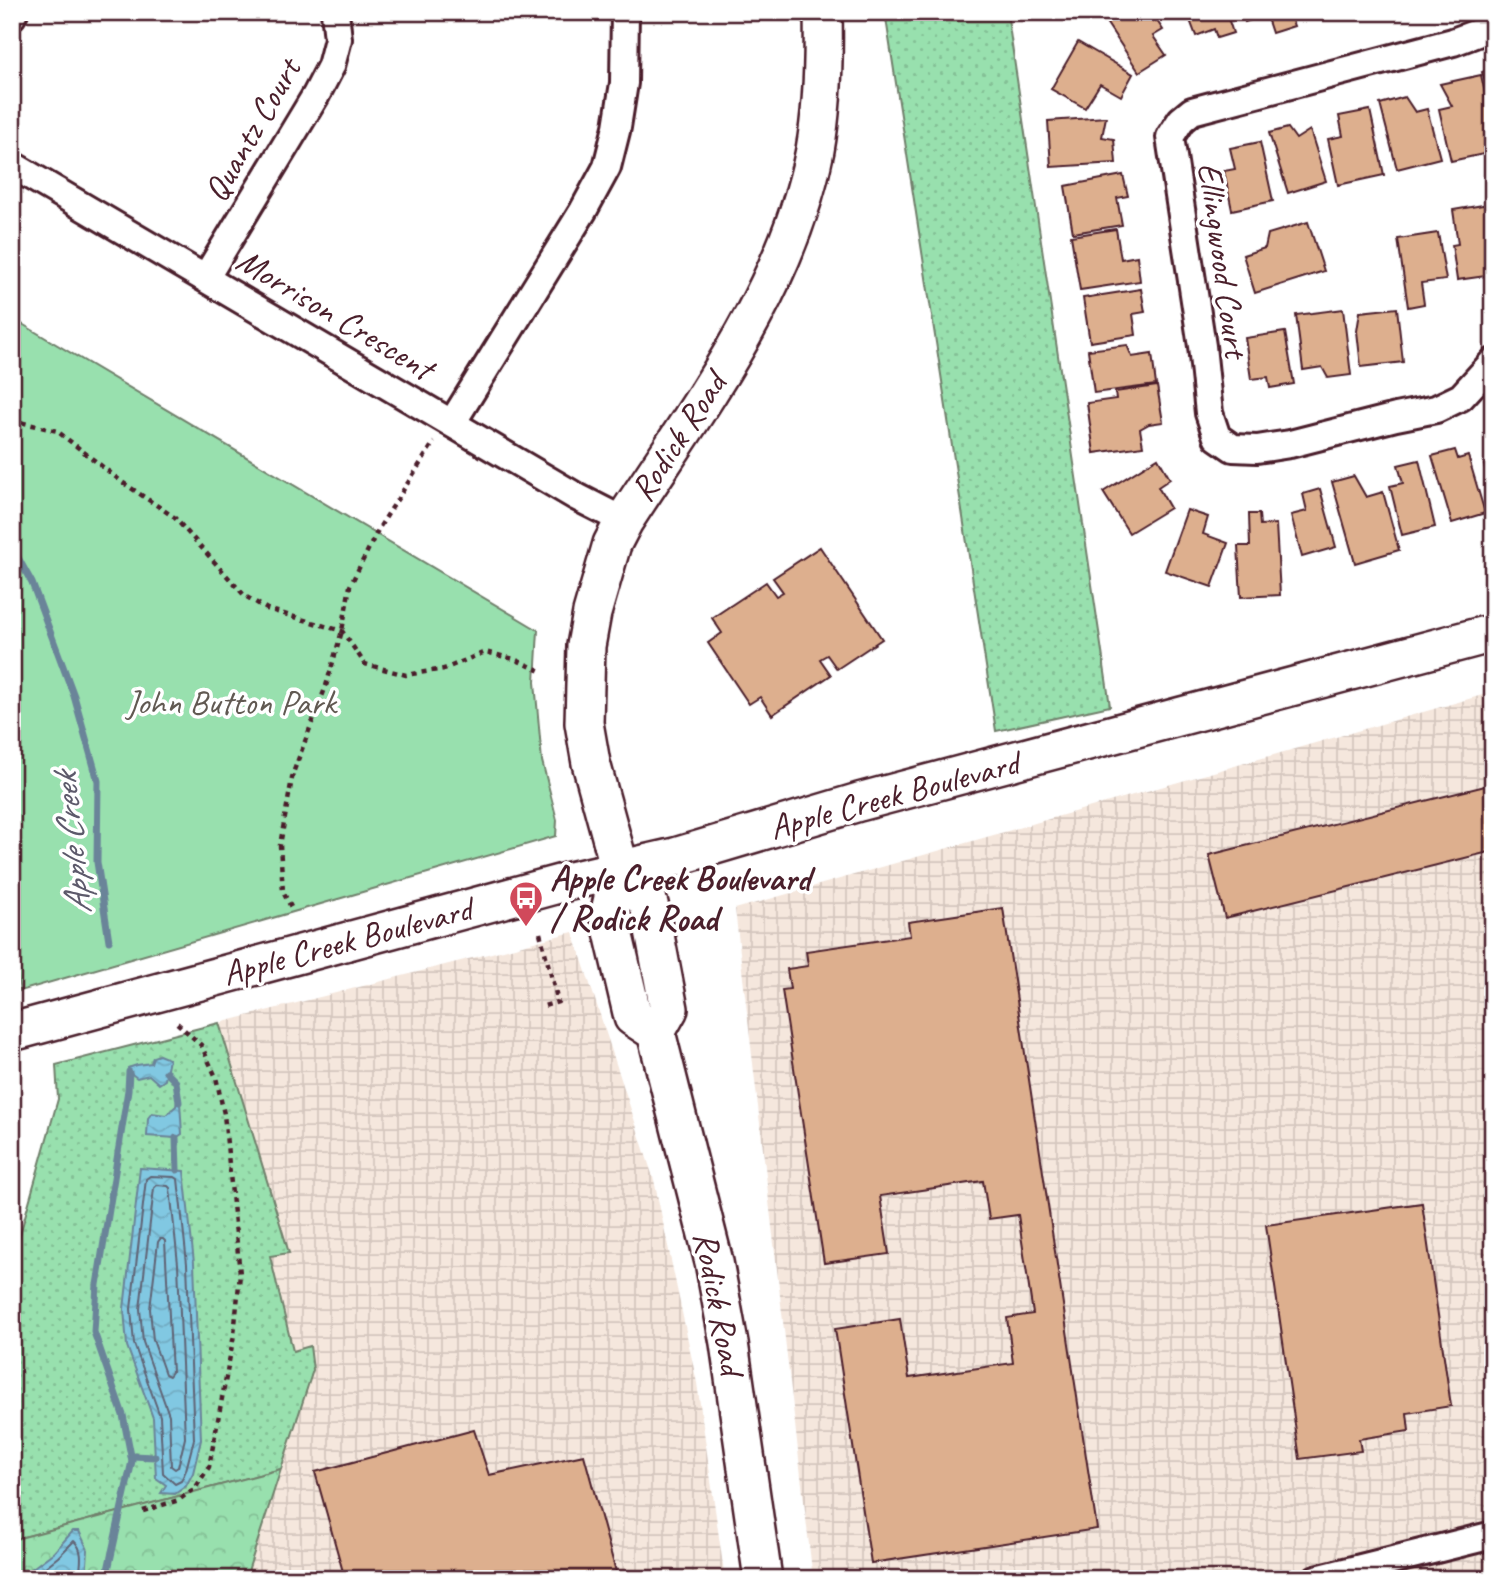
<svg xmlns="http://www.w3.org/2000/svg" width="1505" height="1591" font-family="Caveat,sans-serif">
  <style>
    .industrial { fill: url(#industrial-grid) }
    .grass { fill: url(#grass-dots); stroke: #71806c; stroke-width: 2 }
    .forest { fill: url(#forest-crowns); stroke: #71806c; stroke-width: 2 }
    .park { fill: #98e0ae; stroke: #71806c; stroke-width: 2 }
    .water { fill: url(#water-waves); stroke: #6b8499; stroke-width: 2 }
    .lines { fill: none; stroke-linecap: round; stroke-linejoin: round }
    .shore { stroke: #606374; stroke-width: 2 }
    .stream { stroke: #6b8499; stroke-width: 7 }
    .building { fill: #ddaf8e; stroke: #4a1f2b; stroke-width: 2 }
    .street-casing { stroke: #4a1f2b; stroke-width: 32 }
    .secondary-casing { stroke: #4a1f2b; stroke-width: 42 }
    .path { stroke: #4a1f2b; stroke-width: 4.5; stroke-dasharray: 5 5; stroke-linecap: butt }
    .street { stroke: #fff; stroke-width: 26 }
    .secondary { stroke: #fff; stroke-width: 37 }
    .labels { text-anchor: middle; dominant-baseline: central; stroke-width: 7; stroke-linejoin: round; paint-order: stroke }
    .street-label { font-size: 35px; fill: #4a1f2b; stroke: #fff }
    .park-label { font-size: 35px; fill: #615952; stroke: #fff }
    .poi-label { font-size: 35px; font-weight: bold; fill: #4a1f2b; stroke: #fff; text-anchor: start }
    .water-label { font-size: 37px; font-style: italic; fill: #5d5a6b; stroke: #fff }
  </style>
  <defs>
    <pattern id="industrial-grid" width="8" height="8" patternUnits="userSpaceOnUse" patternTransform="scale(1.75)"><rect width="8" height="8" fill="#f5e7dd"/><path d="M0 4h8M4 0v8" fill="none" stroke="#d4c6be"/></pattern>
    <pattern id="grass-dots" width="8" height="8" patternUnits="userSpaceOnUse" patternTransform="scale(1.75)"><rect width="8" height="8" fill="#98e0ae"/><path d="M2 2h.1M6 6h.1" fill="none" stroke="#84c096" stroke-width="1.8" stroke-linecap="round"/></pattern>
    <pattern id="forest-crowns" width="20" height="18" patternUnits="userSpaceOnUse" patternTransform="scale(1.75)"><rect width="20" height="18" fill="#98e0ae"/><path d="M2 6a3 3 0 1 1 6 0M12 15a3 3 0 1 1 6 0" fill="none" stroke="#84c096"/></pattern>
    <pattern id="water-waves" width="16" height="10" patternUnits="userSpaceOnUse" patternTransform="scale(1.75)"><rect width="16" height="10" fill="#81c8e2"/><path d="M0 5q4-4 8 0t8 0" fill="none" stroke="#71abc2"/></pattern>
  </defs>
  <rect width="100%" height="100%" fill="#fff"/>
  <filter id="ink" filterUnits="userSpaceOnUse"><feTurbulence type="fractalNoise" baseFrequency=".0143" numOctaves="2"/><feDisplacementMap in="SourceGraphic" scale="14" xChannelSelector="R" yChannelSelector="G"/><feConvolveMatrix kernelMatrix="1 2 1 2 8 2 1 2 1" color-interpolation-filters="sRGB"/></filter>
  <g filter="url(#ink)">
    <g class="industrial">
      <path d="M 1493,692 L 1493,1579 L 813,1579 L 735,909 Z"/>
      <path d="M 573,932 L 654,1180 L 697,1383 L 725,1579 L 248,1579 L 249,1568 L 310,1347 L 293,1352 L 270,1256 L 289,1252 L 219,1023 Z"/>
    </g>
    <g class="grass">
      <path d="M 885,12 L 1007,12 L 1110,706 L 996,731 Z"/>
      <path d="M 219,1023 L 289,1253 L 270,1256 L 293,1351 L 310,1346 L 313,1370 L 281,1469 L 12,1540 L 12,1263 L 58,1099 L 56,1065 Z"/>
    </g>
    <path class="forest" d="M 281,1469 L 249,1568 L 248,1579 L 12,1579 L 12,1540 Z"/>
    <path class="park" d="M 12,318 L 538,630 L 535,682 L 542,761 L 557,820 L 556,836 L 20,991 L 12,950 Z"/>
    <g class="water">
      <path d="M 159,1055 L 169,1059 L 165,1080 L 159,1084 L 149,1075 L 137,1078 L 129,1072 L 128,1068 L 137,1065 L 151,1063 L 153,1057 Z"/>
      <path d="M 177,1100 L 180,1102 L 182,1134 L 176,1138 L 147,1136 L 148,1118 L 152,1113 L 166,1115 L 176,1106 Z"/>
      <path d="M 140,1168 L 184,1171 L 194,1263 L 201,1440 L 193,1473 L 186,1486 L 175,1494 L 161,1493 L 166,1485 L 156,1478 L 153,1418 L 127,1346 L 124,1309 Z"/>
      <path d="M 73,1531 L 79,1531 L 88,1550 L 86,1579 L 18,1579 L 54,1552 Z"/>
    </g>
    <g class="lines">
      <g class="shore">
        <path d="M 150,1176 L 175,1177 L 178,1179 L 187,1264 L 194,1439 L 186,1470 L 181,1481 L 175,1484 L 163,1473 L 160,1416 L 134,1344 L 131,1309 L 146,1179 Z"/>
        <path d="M 157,1185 L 168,1186 L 170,1188 L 178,1264 L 185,1438 L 178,1467 L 175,1469 L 171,1466 L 169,1415 L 143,1342 L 140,1309 L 154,1188 Z"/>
        <path d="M 160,1239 L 163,1239 L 165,1241 L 172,1372 L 169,1376 L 165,1374 L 153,1340 L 150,1309 L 158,1242 Z"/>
        <path d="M 30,1579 L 58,1557 L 74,1541 C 85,1551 80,1566 79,1579"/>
      </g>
      <g class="stream">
        <path d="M 12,547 L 32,583 L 74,696 L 98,781 L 97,862 L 109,941"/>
        <path d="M 166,1072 L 176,1082 L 179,1102"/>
        <path d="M 176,1138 L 177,1170"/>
        <path d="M 131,1456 L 155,1457"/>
        <path d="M 106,1579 L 132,1461 L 123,1415 L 94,1332 L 97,1285 L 128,1090 L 129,1072"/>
      </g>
    </g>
    <g class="building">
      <path d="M 1108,12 L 1151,12 L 1163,30 L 1153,36 L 1166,55 L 1139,72 L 1102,16 Z"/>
      <path d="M 1187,12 L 1226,12 L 1233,33 L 1217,38 L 1214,29 L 1196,36 Z"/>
      <path d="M 1242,12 L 1289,12 L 1294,26 L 1272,33 L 1266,15 L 1245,22 Z"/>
      <path d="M 1078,42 L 1133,74 L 1121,96 L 1100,84 L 1085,108 L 1051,89 Z"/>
      <path d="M 1493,68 L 1493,102 L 1482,72 Z"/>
      <path d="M 1481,75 L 1493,129 L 1493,152 L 1451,161 L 1439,109 L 1452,106 L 1440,84 Z"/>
      <path d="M 1405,97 L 1415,112 L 1427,109 L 1440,158 L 1397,169 L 1380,104 Z"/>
      <path d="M 1370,110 L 1384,175 L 1338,185 L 1328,139 L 1343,136 L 1339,116 Z"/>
      <path d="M 1106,117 L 1102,137 L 1114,139 L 1116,163 L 1051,167 L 1048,121 Z"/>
      <path d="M 1288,128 L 1296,139 L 1310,130 L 1326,181 L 1288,193 L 1269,133 Z"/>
      <path d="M 1260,142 L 1273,201 L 1232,210 L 1224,171 L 1235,169 L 1230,148 Z"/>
      <path d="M 1123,175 L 1128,196 L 1117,198 L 1122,225 L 1073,233 L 1065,186 Z"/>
      <path d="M 1489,204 L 1493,230 L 1493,275 L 1457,280 L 1452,245 L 1458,244 L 1453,210 Z"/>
      <path d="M 1308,222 L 1324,271 L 1255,293 L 1243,255 L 1265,248 L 1268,234 Z"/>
      <path d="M 1116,229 L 1121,259 L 1137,256 L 1140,281 L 1080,290 L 1071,236 Z"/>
      <path d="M 1438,233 L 1446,280 L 1421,283 L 1424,304 L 1408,307 L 1398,239 Z"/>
      <path d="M 1141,289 L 1145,312 L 1133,314 L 1136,335 L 1090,342 L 1083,298 Z"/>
      <path d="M 1397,308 L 1403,362 L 1361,367 L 1357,331 L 1360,312 Z"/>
      <path d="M 1343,309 L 1351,375 L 1328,378 L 1322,367 L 1303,370 L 1296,315 Z"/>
      <path d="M 1285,332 L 1294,384 L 1270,388 L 1268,377 L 1251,379 L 1245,338 Z"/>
      <path d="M 1127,345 L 1132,357 L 1152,354 L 1156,385 L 1094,393 L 1088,350 Z"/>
      <path d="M 1157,386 L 1163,422 L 1149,424 L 1140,429 L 1143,446 L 1094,453 L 1087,403 L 1116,399 L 1115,392 Z"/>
      <path d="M 1455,450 L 1458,459 L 1468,456 L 1485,513 L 1452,523 L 1432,456 Z"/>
      <path d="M 1158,458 L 1170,479 L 1158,487 L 1170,508 L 1129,533 L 1103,492 Z"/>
      <path d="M 1419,460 L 1435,527 L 1402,535 L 1390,486 L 1403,483 L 1398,465 Z"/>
      <path d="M 1493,462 L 1493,496 L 1484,465 Z"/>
      <path d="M 1354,476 L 1366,497 L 1383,492 L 1399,550 L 1355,563 L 1332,482 Z"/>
      <path d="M 1320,489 L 1336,547 L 1302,557 L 1291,515 L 1307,511 L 1303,494 Z"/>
      <path d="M 1187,510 L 1208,517 L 1203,534 L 1228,543 L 1212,587 L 1165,571 Z"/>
      <path d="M 1249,514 L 1259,514 L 1260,525 L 1276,524 L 1280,595 L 1241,597 L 1238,546 L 1250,546 Z"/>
      <path d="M 820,547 L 882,639 L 837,669 L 827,655 L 820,659 L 831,675 L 772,715 L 760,697 L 749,704 L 708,643 L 722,633 L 712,618 L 766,582 L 776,596 L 783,592 L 773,578 Z"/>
      <path d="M 1493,784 L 1493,851 L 1225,918 L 1209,855 Z"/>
      <path d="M 1003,908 L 1097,1529 L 871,1563 L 835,1329 L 900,1319 L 909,1378 L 1013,1363 L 1007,1318 L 1033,1314 L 1018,1215 L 989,1219 L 983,1181 L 880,1196 L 889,1254 L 824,1263 L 782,990 L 790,989 L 787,969 L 808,966 L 806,951 L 910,936 L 908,922 Z"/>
      <path d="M 1422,1203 L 1451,1406 L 1407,1413 L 1409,1431 L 1359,1439 L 1361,1451 L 1300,1459 L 1266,1225 Z"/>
      <path d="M 474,1430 L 489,1475 L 584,1455 L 618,1579 L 345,1579 L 315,1472 Z"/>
    </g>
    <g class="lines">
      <g class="street-casing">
        <g id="street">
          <path d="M 12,16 L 14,12"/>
          <path d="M 1493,27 L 1453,42 L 1192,111 L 1181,120 L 1170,137 L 1202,346 L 1209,413 L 1217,437 L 1233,448 L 1257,449 L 1290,444 L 1396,417 L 1436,409 L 1461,397 L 1493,362"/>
          <path d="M 12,165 L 577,497 L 624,521"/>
          <path d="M 206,277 L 316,95 L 331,66 L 338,39 L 335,12"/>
          <path d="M 452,423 L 583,211 L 607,167 L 617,127 L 624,83 L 625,12"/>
          <path d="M 1316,1579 L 1493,1535"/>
        </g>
      </g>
      <g class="secondary-casing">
        <g id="secondary">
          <path d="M 620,869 L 609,915 L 633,1017 L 656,1032 L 714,1262 L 729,1343 L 763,1579"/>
          <path d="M 12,1032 L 570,881 L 675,857 L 859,802 L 1493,633"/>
          <path d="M 656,1032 L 669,1009 L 649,904 L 620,869 L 591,763 L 584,723 L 586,646 L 592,613 L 612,544 L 624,521 C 699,405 788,289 815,150 C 823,105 824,58 823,12"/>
        </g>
      </g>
      <g class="path">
        <path d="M 12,420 L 57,431 L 122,482 L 174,517 L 245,596 L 267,609 L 342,631 L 365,664 L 406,675 L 444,669 L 485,652 L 514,659 L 541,671"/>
        <path d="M 291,907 L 283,892 L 280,845 L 293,773 L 326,686 L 342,631 L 350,586 L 379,528 L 434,442"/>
        <path d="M 540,933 L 558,1002 L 544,1006"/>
        <path d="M 143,1511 L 179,1500 L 196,1487 L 209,1467 L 234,1335 L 240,1274 L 224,1114 L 216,1077 L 201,1045 L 177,1023"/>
      </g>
      <use href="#street" class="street"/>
      <use href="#secondary" class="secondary"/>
    </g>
  </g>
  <defs>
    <g id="bus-pin" transform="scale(1.75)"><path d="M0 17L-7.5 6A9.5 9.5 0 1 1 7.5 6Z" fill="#d1495b" stroke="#fff"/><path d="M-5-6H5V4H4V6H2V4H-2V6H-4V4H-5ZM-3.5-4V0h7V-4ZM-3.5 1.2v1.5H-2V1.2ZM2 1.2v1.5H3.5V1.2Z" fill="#fff"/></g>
  </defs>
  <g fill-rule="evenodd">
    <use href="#bus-pin" x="526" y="898"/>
  </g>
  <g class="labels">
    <g class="street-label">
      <text transform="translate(252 130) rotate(-60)">Quantz Court</text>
      <text transform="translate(1223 260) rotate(82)">Ellingwood Court</text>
      <text transform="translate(335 314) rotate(31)">Morrison Crescent</text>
      <text transform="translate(678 437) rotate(-57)">Rodick Road</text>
      <text transform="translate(894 795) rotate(-15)">Apple Creek Boulevard</text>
      <text transform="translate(347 941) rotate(-15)">Apple Creek Boulevard</text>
      <text transform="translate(719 1303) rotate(79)">Rodick Road</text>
    </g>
    <g class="park-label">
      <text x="231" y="702">John Button Park</text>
    </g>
    <g class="poi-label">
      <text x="550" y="878">Apple Creek Boulevard<tspan x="550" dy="40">/ Rodick Road</tspan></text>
    </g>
    <g class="water-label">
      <text transform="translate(71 844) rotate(-96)">Apple Creek</text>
    </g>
  </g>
  <rect width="1505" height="1591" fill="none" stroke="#fff" stroke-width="42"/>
  <rect x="21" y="21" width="1463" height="1549" fill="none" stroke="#4a1f2b" stroke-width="2.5" filter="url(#ink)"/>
</svg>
